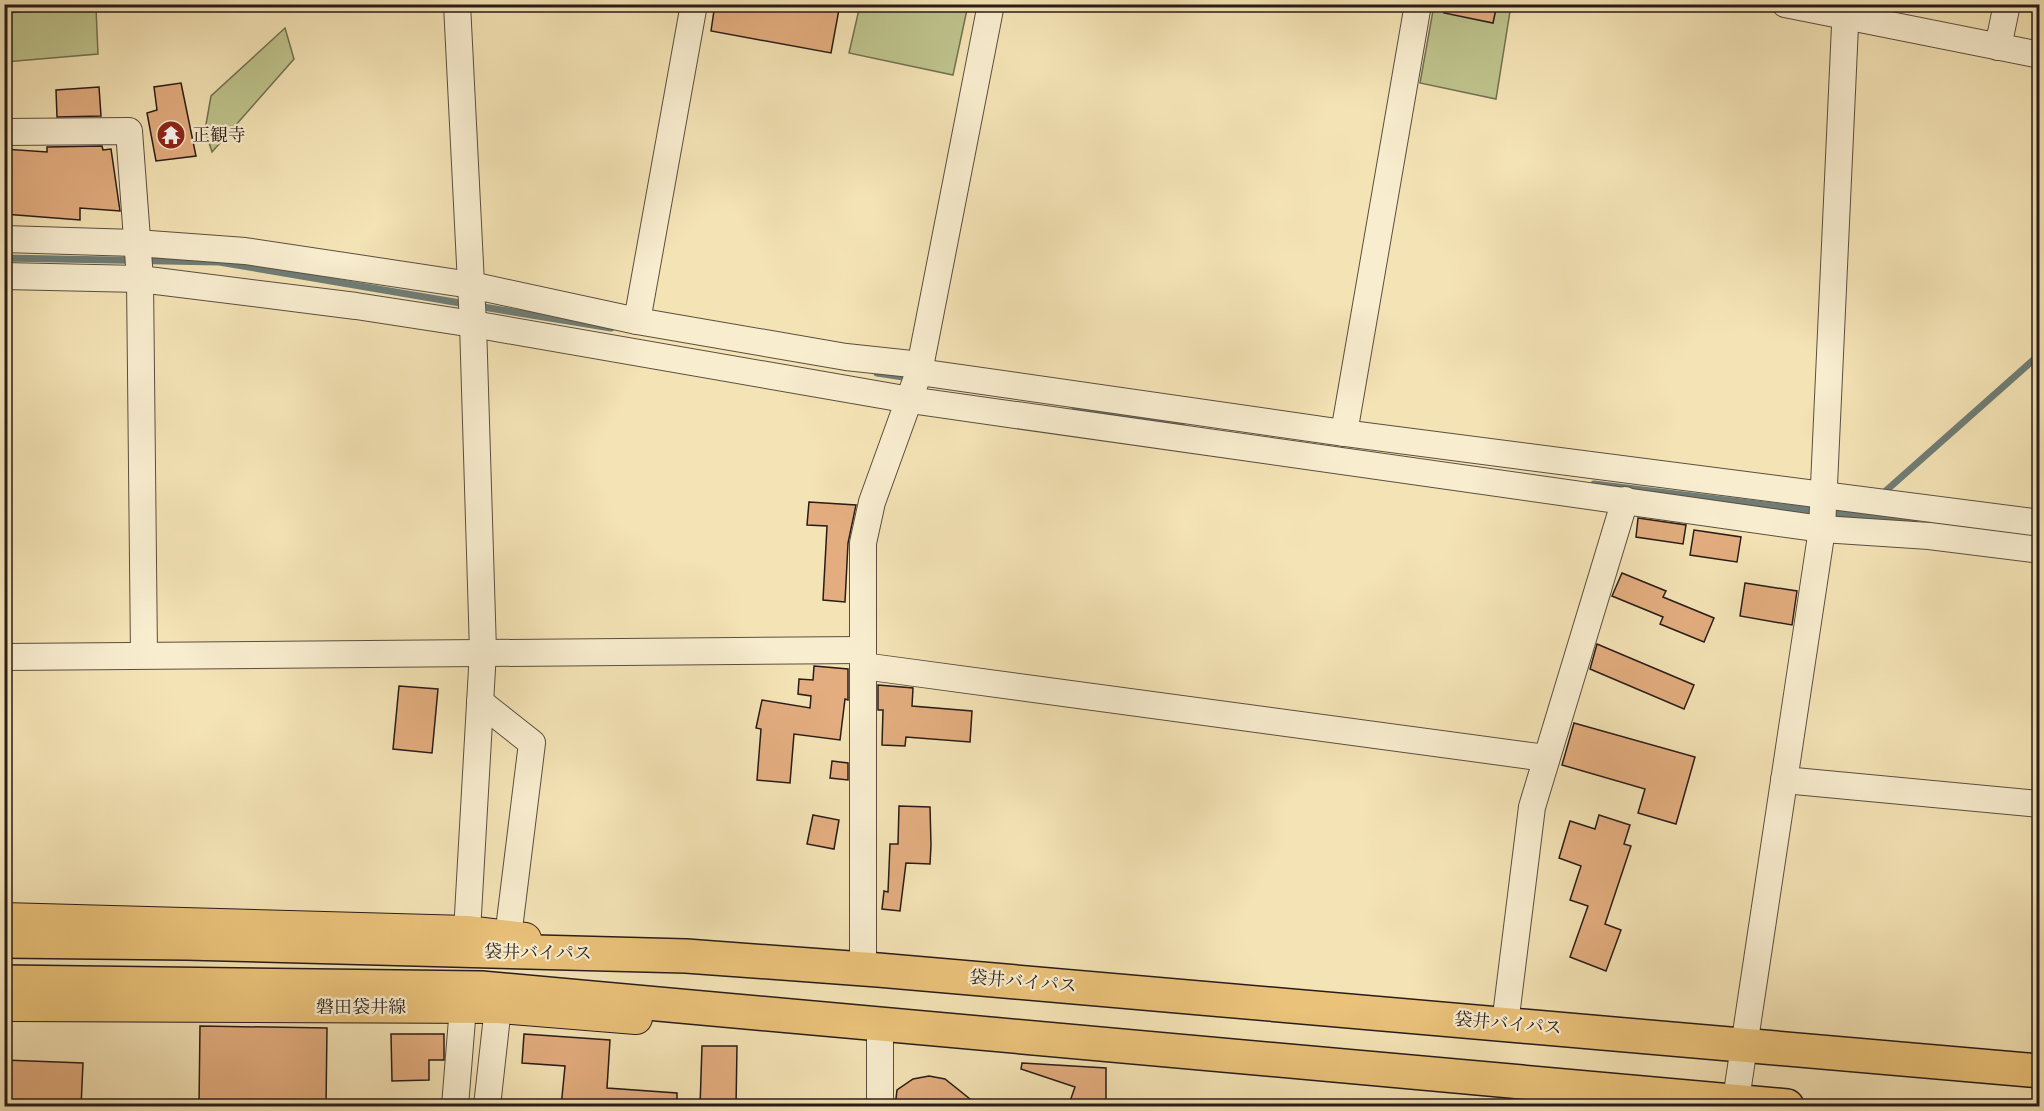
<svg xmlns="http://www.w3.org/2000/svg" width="2044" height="1111" font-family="'IM FELL French Canon','Noto Serif JP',serif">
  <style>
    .green { fill: #bec38c; stroke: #737052; stroke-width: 1.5 }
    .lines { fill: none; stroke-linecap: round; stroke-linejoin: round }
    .stream { stroke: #6f7d76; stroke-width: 7 }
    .building { fill: #e3ad7f; stroke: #281c18; stroke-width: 1.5 }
    .minor-casing { stroke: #5b4e3f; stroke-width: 28 }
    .major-casing { stroke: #281c18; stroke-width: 34 }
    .highway-casing { stroke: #281c18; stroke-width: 36 }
    .minor { stroke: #f8edcf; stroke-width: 26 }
    .major { stroke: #eac27a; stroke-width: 32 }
    .highway { stroke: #eac27a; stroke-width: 33 }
    .labels { text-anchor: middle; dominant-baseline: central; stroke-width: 4.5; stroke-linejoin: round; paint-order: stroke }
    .poi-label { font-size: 18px; fill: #281c18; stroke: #f8edcf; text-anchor: start }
    .street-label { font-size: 18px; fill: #281c18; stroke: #f8edcf }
  </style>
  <rect width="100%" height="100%" fill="#f4e3b5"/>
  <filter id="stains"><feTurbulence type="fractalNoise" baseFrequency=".00333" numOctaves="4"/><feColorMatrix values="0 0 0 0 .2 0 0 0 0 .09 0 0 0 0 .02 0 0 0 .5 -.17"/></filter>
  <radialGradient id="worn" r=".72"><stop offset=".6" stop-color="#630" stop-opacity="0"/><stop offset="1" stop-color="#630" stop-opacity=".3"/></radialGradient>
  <g class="green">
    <path d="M 5,4 L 118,4 L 118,9 L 96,8 L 98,54 L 5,62 L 5,13 L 85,8 L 49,7 L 5,10 Z"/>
    <path d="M 860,5 L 968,5 L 953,75 L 849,53 Z"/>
    <path d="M 1434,5 L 1511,5 L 1496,99 L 1420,83 Z"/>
    <path d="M 285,28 L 294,59 L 212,152 L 205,130 L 211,96 Z"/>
  </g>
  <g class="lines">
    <g class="stream">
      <path d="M 4,258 L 219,262 L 466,304"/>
      <path d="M 477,306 L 611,328"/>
      <path d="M 877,373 L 910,378"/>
      <path d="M 1075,407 L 1182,426"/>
      <path d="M 1594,484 L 1914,523"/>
      <path d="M 1880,496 L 2040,354"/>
    </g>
  </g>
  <g class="building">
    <path d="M 715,4 L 840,4 L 831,53 L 711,31 Z"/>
    <path d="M 1444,4 L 1497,4 L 1493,23 L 1444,13 Z"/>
    <path d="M 181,83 L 196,156 L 156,161 L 147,113 L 157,110 L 154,87 Z"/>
    <path d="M 99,87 L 101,116 L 57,117 L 56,90 Z"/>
    <path d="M 102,146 L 103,150 L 111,149 L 120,211 L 80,208 L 80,220 L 4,214 L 4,149 L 47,152 L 47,147 Z"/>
    <path d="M 809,502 L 856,505 L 848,543 L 845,602 L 823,600 L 827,526 L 807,525 Z"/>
    <path d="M 1638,518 L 1686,525 L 1683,544 L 1636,537 Z"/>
    <path d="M 1694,530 L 1741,537 L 1737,562 L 1690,555 Z"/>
    <path d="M 1622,573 L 1666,591 L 1663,597 L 1714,618 L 1704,642 L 1660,624 L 1663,617 L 1612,596 Z"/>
    <path d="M 1745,583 L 1797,591 L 1792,625 L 1740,616 Z"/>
    <path d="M 1597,644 L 1694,685 L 1684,709 L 1590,669 Z"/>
    <path d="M 814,666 L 848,669 L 848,700 L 845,699 L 840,740 L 794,734 L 790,783 L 757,780 L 761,729 L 756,728 L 762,700 L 810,708 L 811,696 L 798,694 L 799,679 L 813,680 Z"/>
    <path d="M 878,685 L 913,688 L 912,706 L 972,711 L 970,742 L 906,737 L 905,746 L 882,745 L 883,710 L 878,710 Z"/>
    <path d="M 399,686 L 438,689 L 432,753 L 393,749 Z"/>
    <path d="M 1574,723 L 1695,757 L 1676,824 L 1638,813 L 1645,789 L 1562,765 Z"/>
    <path d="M 832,761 L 848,763 L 848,780 L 830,778 Z"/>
    <path d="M 899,806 L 930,807 L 931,845 L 930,864 L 906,863 L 900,911 L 882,909 L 884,891 L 888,892 L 890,844 L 898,844 Z"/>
    <path d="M 813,815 L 839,820 L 834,849 L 807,844 Z"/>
    <path d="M 1599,815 L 1630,825 L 1624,844 L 1631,846 L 1605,924 L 1621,930 L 1606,971 L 1570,957 L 1588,906 L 1570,900 L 1581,866 L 1559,858 L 1570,821 L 1595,829 Z"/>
    <path d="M 200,1026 L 327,1028 L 326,1107 L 199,1107 Z"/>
    <path d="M 391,1034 L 444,1034 L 444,1060 L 429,1060 L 429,1080 L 392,1081 Z"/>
    <path d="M 524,1034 L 610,1040 L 607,1088 L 677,1093 L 677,1107 L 561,1107 L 565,1066 L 522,1063 Z"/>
    <path d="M 702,1046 L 737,1046 L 736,1107 L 700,1107 Z"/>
    <path d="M 4,1060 L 83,1063 L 81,1107 L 4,1107 Z"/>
    <path d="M 1022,1063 L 1106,1068 L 1106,1107 L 1068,1107 L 1075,1087 L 1021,1069 Z"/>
    <path d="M 929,1076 L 945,1079 L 980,1107 L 895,1107 L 897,1090 L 913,1079 Z"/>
  </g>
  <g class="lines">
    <g class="minor-casing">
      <g id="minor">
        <path d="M 457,4 L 473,324 L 483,651 L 467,932"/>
        <path d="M 1785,4 L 2040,55"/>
        <path d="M 1998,47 L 2007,4"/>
        <path d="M 4,132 L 129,131 L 140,279 L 144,655"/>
        <path d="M 4,239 L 136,243 L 245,251 L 471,285 L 637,321 L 846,357 L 921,365"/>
        <path d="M 4,276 L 140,279 L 356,306 L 473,324 L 910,400 L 1822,529 L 1929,536 L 2040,550"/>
        <path d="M 637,321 L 694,4"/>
        <path d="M 919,372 L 1344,433 L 2040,523"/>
        <path d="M 1344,433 L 1418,4"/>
        <path d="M 4,657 L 862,650"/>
        <path d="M 863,666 L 1546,758"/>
        <path d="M 480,702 L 532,743 L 508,937"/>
        <path d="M 1784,780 L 2040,804"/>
        <path d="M 863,968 L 863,543 L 872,502 L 919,372 L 991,4"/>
        <path d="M 1505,1024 L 1532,807 L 1625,500"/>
        <path d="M 455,1106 L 463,1007"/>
        <path d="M 487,1106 L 498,1007"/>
        <path d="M 880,1106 L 880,1022"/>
        <path d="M 1735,1106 L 1822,529 L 1846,4"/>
      </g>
    </g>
    <g class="major-casing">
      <g id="major">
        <path d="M 4,919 L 467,932 L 525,939"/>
        <path d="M 4,1005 L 498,1007 L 636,1018"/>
      </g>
    </g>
    <g class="highway-casing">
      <g id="highway">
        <path d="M 4,941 L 186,943 L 686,956 L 878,970 L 2040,1071"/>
        <path d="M 4,982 L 481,988 L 1787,1106"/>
      </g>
    </g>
    <use href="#minor" class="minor"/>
    <use href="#major" class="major"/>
    <use href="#highway" class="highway"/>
  </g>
  <defs>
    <g id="temple-disc" transform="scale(1.5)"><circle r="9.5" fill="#8f2418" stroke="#f8edcf"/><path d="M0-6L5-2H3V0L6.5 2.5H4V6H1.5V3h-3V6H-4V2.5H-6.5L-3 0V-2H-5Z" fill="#fff"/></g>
  </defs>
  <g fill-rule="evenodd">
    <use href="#temple-disc" x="171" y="135"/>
  </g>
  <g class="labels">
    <g class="poi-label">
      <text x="192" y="135">正観寺</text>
    </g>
    <g class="street-label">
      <text transform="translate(538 953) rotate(1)">袋井バイパス</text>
      <text transform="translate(1023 982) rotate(5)">袋井バイパス</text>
      <text x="361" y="1007">磐田袋井線</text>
      <text transform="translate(1508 1024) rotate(5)">袋井バイパス</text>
    </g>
  </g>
  <rect width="2044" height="1111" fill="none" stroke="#f4e3b5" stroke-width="24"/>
  <rect x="6" y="6" width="2032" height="1099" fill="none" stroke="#281c18" stroke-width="3"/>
  <rect x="12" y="12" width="2020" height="1087" fill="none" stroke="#281c18" stroke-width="1.5"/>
  <rect width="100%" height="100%" filter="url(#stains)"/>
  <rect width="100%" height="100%" fill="url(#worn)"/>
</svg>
